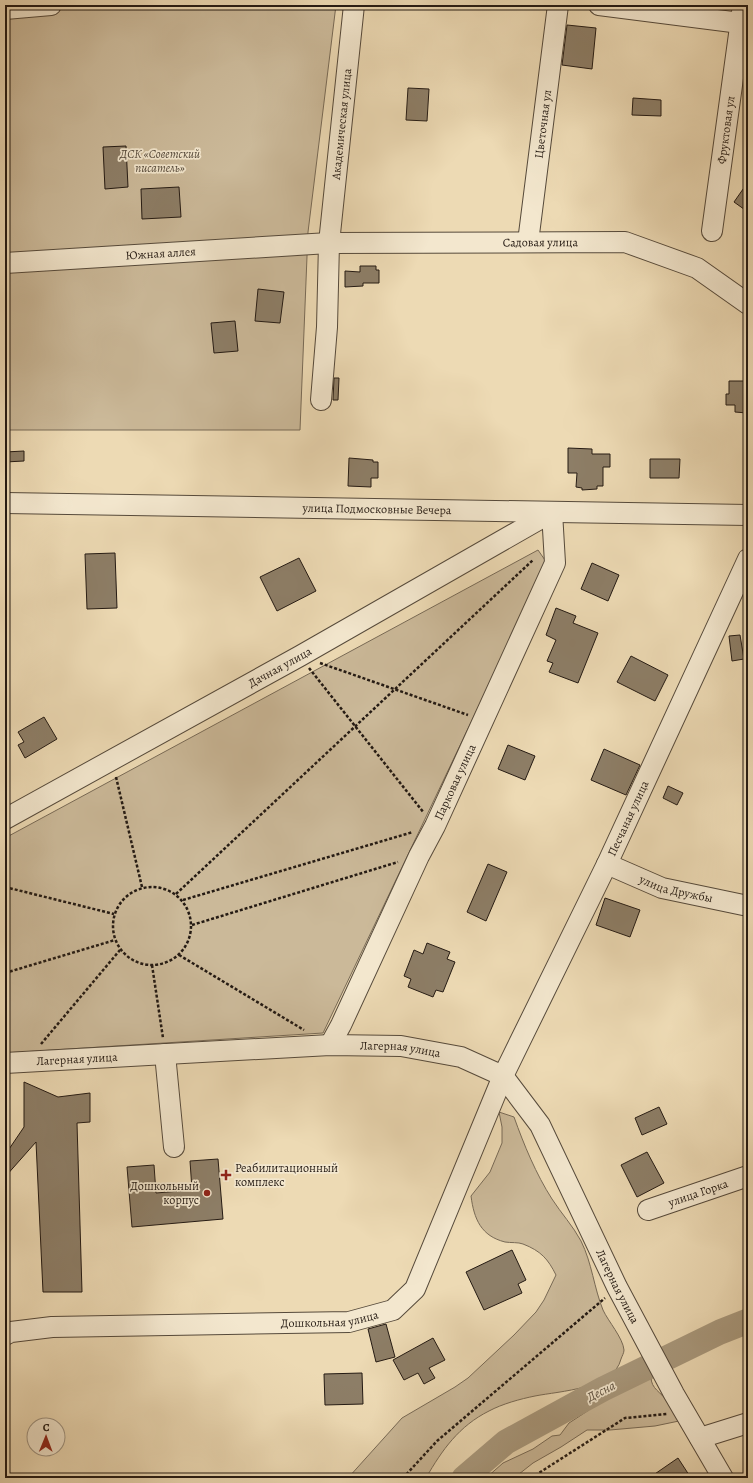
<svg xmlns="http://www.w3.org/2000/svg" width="753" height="1483" font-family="Alegreya,serif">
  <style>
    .green { fill: #cbb999; stroke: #786a56 }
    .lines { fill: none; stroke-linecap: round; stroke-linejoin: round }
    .river { stroke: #a9997d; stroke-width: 25 }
    .building { fill: #8d7e67; stroke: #241a13 }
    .minor-casing { stroke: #564a3b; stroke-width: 22 }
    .path { stroke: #241a13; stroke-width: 2.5; stroke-dasharray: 3 2; stroke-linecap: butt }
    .minor { stroke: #f3e7ce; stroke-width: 20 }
    .poi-dot { fill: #8f2418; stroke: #f3e7ce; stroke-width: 1.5 }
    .labels { text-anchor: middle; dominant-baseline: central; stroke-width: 3.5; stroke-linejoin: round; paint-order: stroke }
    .street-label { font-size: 12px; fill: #241a13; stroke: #f3e7ce }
    .park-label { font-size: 12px; font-style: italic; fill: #564a3b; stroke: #f3e7ce }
    .poi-label { font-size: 12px; fill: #241a13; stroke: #f3e7ce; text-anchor: start }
    .water-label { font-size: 13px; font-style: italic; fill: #594d3d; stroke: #f3e7ce }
  </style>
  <rect width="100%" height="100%" fill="#eddab4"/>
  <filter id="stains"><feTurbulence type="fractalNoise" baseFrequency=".005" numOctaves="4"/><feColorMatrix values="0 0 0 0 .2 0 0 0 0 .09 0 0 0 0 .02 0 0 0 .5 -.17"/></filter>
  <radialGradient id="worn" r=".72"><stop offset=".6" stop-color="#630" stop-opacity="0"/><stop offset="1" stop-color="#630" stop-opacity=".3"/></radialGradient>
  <g class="green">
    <path d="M 5,5 L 336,5 L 308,232 L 300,430 L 5,430 Z"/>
    <path d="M 538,550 L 547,563 L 323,1033 L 5,1053 L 5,838 Z"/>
    <path d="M 499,1112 L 514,1117 C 524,1145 536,1174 552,1199 C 561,1213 573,1226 581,1241 C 592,1263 594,1288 603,1310 C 608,1321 623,1338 624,1350 C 624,1353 622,1356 621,1359 C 614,1389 560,1391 535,1396 C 520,1399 502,1404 489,1411 C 459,1426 442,1450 426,1478 L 348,1478 L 402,1418 L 455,1387 L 468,1378 L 514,1335 L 536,1312 L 544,1300 L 556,1275 C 548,1259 541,1251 523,1244 C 518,1242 511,1243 505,1242 C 481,1236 474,1219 471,1196 L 490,1172 L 502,1143 L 502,1127 Z"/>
    <path d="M 651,1377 C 651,1389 661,1392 667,1401 C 672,1407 675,1414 679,1421 L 655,1426 L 610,1430 L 587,1430 L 561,1447 L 533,1463 L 514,1478 L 486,1478 L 503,1463 L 533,1449 L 552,1436 L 560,1435 L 569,1423 L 589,1410 L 594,1404 L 607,1396 L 637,1385 Z"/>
  </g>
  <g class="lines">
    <path class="river" d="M 464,1478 L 506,1442 L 603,1389 L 720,1332 L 748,1321"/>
  </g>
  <g class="building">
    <path d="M 567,25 L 596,28 L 592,69 L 562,65 Z"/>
    <path d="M 408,88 L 429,89 L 427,121 L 406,120 Z"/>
    <path d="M 633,98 L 661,100 L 661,116 L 632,115 Z"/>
    <path d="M 126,146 L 128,187 L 105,189 L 103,147 Z"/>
    <path d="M 748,182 L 748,212 L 734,202 Z"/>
    <path d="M 179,187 L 181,217 L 142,219 L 141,189 Z"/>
    <path d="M 360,266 L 376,266 L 376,270 L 379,270 L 379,283 L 363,283 L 363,286 L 345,287 L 345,271 L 360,272 Z"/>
    <path d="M 258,289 L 284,292 L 280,323 L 255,321 Z"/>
    <path d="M 235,321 L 238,351 L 214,353 L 211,323 Z"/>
    <path d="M 334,378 L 339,378 L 338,400 L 333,400 Z"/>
    <path d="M 729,381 L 748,381 L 747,413 L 735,412 L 735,405 L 726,405 L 726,394 L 729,394 Z"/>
    <path d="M 568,448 L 592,449 L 592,454 L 610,454 L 610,467 L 603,467 L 603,486 L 597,486 L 597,489 L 582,490 L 582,488 L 576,487 L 577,473 L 568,473 Z"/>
    <path d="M 24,451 L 24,461 L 5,462 L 5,452 Z"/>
    <path d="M 349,458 L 373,460 L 373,462 L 378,462 L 378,478 L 371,478 L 371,487 L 348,486 Z"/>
    <path d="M 650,459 L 680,459 L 679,478 L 650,478 Z"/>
    <path d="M 115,553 L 117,608 L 87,609 L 85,554 Z"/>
    <path d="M 299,558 L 316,591 L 277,611 L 260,577 Z"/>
    <path d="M 592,563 L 619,575 L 608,601 L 581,589 Z"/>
    <path d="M 556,608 L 576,616 L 573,623 L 598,633 L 578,683 L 549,672 L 553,663 L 547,661 L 556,640 L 546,635 Z"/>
    <path d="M 740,635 L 744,659 L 732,661 L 729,636 Z"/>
    <path d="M 631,656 L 668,675 L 655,701 L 617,682 Z"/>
    <path d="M 44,717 L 57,739 L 25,758 L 18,745 L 24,742 L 18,732 Z"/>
    <path d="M 508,745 L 535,756 L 525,780 L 498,769 Z"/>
    <path d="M 604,749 L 640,765 L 626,795 L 591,780 Z"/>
    <path d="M 668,786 L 683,793 L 677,805 L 663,798 Z"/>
    <path d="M 488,864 L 507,872 L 486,921 L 467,912 Z"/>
    <path d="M 605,898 L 640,910 L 630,937 L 596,925 Z"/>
    <path d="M 427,943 L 450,952 L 447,959 L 455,962 L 443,992 L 436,990 L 433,997 L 408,987 L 411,979 L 404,976 L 414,950 L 423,954 Z"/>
    <path d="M 24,1082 L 58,1097 L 90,1093 L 90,1122 L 77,1123 L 82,1292 L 43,1292 L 36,1142 L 5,1177 L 5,1155 L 24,1127 Z"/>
    <path d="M 659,1107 L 667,1124 L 642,1135 L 635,1118 Z"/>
    <path d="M 647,1152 L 664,1183 L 637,1197 L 621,1165 Z"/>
    <path d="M 218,1159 L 223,1219 L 132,1227 L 127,1167 L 154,1165 L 156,1193 L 192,1190 L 190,1161 Z"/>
    <path d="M 512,1250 L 526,1280 L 518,1284 L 522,1293 L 484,1310 L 466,1272 Z"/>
    <path d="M 386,1324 L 395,1357 L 376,1362 L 368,1329 Z"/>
    <path d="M 433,1338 L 445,1360 L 429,1368 L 435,1378 L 424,1384 L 418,1373 L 404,1380 L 393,1360 Z"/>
    <path d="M 362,1373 L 363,1404 L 325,1405 L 324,1374 Z"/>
    <path d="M 678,1458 L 691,1478 L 649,1478 Z"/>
  </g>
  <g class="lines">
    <g class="minor-casing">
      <g id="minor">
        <path d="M 599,5 L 748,24"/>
        <path d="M 5,9 L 51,5"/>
        <path id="s1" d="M 712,231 L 743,5"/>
        <path id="s2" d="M 528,242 L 558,5"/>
        <path id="s3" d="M 5,263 L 329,243 L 625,242 L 697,268 L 748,304"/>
        <path id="s4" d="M 321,400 L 327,327 L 329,243 L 354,5"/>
        <path id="s5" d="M 5,503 L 748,515"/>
        <path id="s6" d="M 5,819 L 300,656 L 552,512 L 555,563 L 435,826 L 419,856 L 341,1025 L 330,1045"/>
        <path id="s7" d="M 607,864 L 662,888 L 748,906"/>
        <path d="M 165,1054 L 174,1147"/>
        <path id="s8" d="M 5,1063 L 330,1045 L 401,1046 L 461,1057 L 503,1076 L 540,1125 L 617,1287 L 674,1394 L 723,1478"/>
        <path id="s9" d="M 648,1210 L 748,1176"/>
        <path id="s10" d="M 5,1335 L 11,1332 L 52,1327 L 349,1322 L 393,1310 L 415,1289 L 503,1076 L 607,864 L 748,559"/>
        <path d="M 700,1438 L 748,1423"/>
      </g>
    </g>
    <g class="path">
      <path d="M 320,663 L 468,715"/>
      <path d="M 309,668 L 424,813"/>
      <path d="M 116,777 L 142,887"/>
      <circle cx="152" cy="926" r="39"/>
      <path d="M 5,887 L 114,914"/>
      <path d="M 176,894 L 533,560"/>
      <path d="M 183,900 L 413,832"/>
      <path d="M 192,925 L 398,862"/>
      <path d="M 179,955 L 304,1030"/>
      <path d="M 152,965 L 163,1038"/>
      <path d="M 5,973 L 115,940"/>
      <path d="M 41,1044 L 120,950"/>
      <path d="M 403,1478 L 437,1441 L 605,1298"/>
      <path d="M 531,1478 L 625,1418 L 667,1414"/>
    </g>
    <use href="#minor" class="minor"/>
  </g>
  <g class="poi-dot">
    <path d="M224 1169h4v4h4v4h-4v4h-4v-4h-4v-4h4z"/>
    <circle cx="207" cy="1193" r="4"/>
  </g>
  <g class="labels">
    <g class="street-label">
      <text stroke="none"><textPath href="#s4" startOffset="277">Академическая улица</textPath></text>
      <text stroke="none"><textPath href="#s2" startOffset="119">Цветочная ул</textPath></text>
      <text stroke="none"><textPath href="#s1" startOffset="102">Фруктовая ул</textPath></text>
      <text stroke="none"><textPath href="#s3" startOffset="536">Садовая улица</textPath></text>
      <text stroke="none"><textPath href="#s3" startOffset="156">Южная аллея</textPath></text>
      <text stroke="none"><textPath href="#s5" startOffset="372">улица Подмосковные Вечера</textPath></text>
      <text stroke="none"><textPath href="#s6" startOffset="314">Дачная улица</textPath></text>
      <text transform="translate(455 782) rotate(-65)">Парковая улица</text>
      <text stroke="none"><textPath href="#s10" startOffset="938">Песчаная улица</textPath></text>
      <text stroke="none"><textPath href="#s7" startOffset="74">улица Дружбы</textPath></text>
      <text stroke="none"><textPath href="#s8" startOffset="396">Лагерная улица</textPath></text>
      <text stroke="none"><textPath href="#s8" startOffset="72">Лагерная улица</textPath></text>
      <text stroke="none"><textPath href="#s9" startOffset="53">улица Горка</textPath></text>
      <text stroke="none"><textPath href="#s8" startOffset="744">Лагерная улица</textPath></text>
      <text stroke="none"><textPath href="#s10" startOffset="326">Дошкольная улица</textPath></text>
    </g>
    <g class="park-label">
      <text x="160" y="154">ДСК «Советский<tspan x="160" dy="14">писатель»</tspan></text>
    </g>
    <g class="poi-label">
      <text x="235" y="1168">Реабилитационный<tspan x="235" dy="14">комплекс</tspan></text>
      <text x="199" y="1186" text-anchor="end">Дошкольный<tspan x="199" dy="14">корпус</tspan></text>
    </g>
    <g class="water-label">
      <text transform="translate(601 1391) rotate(-27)">Десна</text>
    </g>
  </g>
  <rect width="753" height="1483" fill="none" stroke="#eddab4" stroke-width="20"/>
  <rect x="6" y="6" width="741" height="1471" fill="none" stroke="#241a13" stroke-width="2"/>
  <rect x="10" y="10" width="733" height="1463" fill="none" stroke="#241a13"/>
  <g transform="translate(46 1437) rotate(1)"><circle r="19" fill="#f3e7ce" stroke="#a09583"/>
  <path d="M0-3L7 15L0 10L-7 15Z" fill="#8f2418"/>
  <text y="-6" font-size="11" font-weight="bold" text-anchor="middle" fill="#241a13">С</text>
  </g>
  <rect width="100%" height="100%" filter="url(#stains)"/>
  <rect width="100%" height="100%" fill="url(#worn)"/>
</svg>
